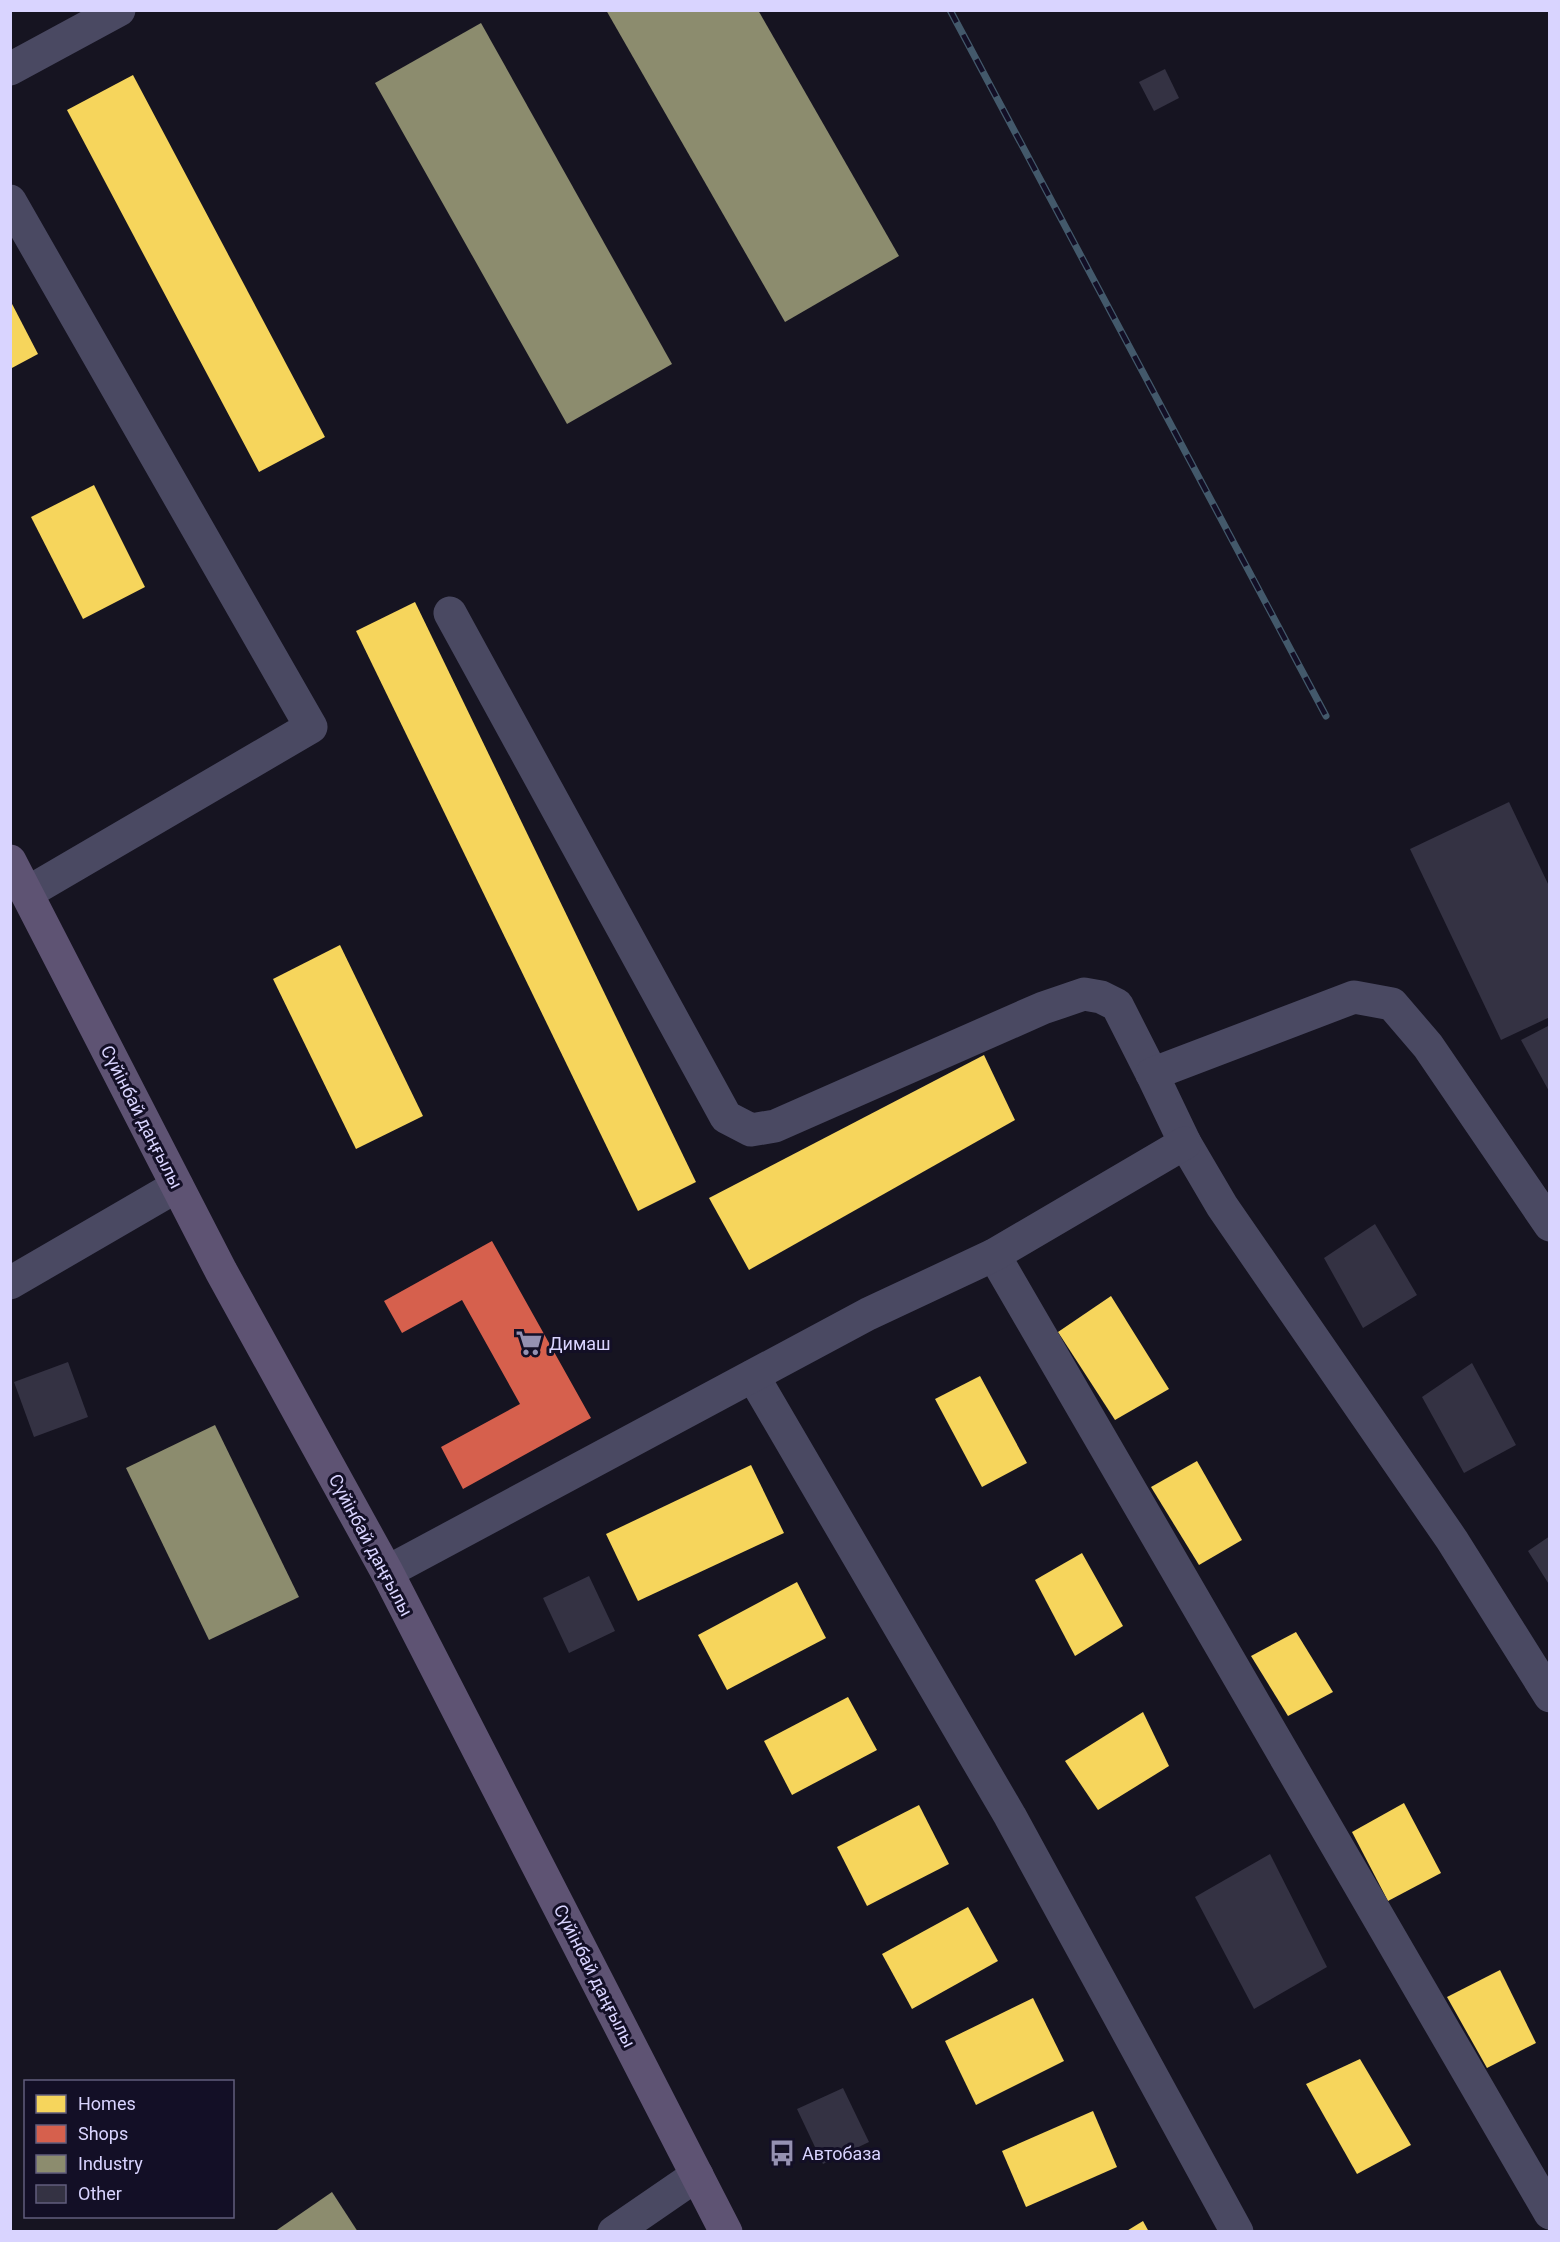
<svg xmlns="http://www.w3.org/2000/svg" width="1560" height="2242" font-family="Roboto,sans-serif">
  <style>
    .homes { fill: #f6d55c }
    .shops { fill: #d6604d }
    .industry { fill: #8c8c6e }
    .building { fill: #343243 }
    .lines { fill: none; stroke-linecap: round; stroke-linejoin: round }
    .minor { stroke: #4a4962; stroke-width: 33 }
    .major { stroke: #5e5373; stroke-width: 33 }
    .rail-casing { stroke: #43596b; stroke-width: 7 }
    .rail { stroke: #130f26; stroke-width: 4.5; stroke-dasharray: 14; stroke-linecap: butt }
    .labels { text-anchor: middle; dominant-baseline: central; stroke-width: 6; stroke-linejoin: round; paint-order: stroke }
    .street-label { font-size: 18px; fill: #d9d4ff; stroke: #130f26 }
    .poi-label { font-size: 18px; fill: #d9d4ff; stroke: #130f26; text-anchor: start }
  </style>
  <rect width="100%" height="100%" fill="#161421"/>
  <g class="homes">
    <path d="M 133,75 L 325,437 L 259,472 L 67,110 Z"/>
    <path d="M 10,300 L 38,354 L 10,369 Z"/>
    <path d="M 94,485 L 145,587 L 83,619 L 31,517 Z"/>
    <path d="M 415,602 L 696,1182 L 638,1211 L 356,631 Z"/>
    <path d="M 340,945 L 423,1116 L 356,1149 L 273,979 Z"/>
    <path d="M 984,1055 L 1015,1120 L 749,1270 L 709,1198 Z"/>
    <path d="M 1111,1296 L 1169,1389 L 1115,1420 L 1058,1332 Z"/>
    <path d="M 980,1376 L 1027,1463 L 982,1487 L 935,1399 Z"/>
    <path d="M 1197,1461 L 1242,1540 L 1199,1565 L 1151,1487 Z"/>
    <path d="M 751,1465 L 784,1533 L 638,1601 L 606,1534 Z"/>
    <path d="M 1082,1553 L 1123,1626 L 1075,1656 L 1035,1580 Z"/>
    <path d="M 797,1582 L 826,1638 L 727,1690 L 698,1635 Z"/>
    <path d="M 1296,1632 L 1333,1692 L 1288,1716 L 1251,1656 Z"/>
    <path d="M 848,1697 L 877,1750 L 792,1795 L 764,1741 Z"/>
    <path d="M 1143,1712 L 1169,1766 L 1098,1810 L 1065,1761 Z"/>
    <path d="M 1404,1803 L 1441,1873 L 1388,1901 L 1352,1832 Z"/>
    <path d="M 919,1805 L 949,1864 L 867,1906 L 837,1847 Z"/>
    <path d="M 968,1907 L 998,1961 L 912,2009 L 882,1954 Z"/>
    <path d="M 1500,1970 L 1536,2043 L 1487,2068 L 1447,1997 Z"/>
    <path d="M 1033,1998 L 1064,2061 L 976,2105 L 945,2041 Z"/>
    <path d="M 1360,2059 L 1411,2145 L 1357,2174 L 1306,2084 Z"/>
    <path d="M 1093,2111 L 1117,2167 L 1026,2207 L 1002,2151 Z"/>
    <path d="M 1143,2221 L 1149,2232 L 1125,2232 Z"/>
  </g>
  <path class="shops" d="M 492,1241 L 591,1418 L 463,1489 L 441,1447 L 520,1404 L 462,1300 L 402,1333 L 384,1301 Z"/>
  <g class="industry">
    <path d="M 606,10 L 758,10 L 899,256 L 785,322 Z"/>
    <path d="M 481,23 L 672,364 L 567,424 L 375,83 Z"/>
    <path d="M 215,1425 L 299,1597 L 209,1640 L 126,1468 Z"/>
    <path d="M 332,2192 L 358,2232 L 274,2232 Z"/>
  </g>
  <g class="building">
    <path d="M 1165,69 L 1179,98 L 1154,111 L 1139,82 Z"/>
    <path d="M 1509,802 L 1550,888 L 1550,1017 L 1501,1040 L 1410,849 Z"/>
    <path d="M 1550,1025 L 1550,1093 L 1521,1040 Z"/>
    <path d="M 1375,1224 L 1417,1295 L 1363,1328 L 1324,1258 Z"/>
    <path d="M 68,1362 L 88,1417 L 34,1437 L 14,1382 Z"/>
    <path d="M 1472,1363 L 1516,1445 L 1464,1473 L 1422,1397 Z"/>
    <path d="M 1550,1536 L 1550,1586 L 1528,1551 Z"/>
    <path d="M 589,1576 L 615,1631 L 569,1653 L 543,1598 Z"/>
    <path d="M 1270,1854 L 1327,1967 L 1254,2009 L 1195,1897 Z"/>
    <path d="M 843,2088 L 869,2142 L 823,2164 L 797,2109 Z"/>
  </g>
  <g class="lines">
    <g class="minor">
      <path d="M 10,69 L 119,10"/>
      <path d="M 10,201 L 311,727 L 27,893"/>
      <path d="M 450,613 L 726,1117 L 751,1130 L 775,1126 L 1043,1008 L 1084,994 L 1101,997 L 1117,1005 L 1152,1074"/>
      <path d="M 1550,1225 L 1428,1046 L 1392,1004 L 1354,997 L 1152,1074 L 1185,1143 L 1222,1206 L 1452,1540 L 1550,1696"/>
      <path d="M 994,1255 L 1550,2213"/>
      <path d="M 10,1283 L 177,1186"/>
      <path d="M 753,1376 L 1010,1816 L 1237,2232"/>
      <path d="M 387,1572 L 868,1314 L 994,1255 L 1185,1143"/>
      <path d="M 614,2232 L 697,2175"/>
    </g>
    <path class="major" d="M 10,861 L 221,1271 L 387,1572 L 726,2232"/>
    <g class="rail-casing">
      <path id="rail" d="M 950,10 L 1326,716"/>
    </g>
    <use href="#rail" class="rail"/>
  </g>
  <defs>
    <g id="supermarket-bare" transform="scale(2.07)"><path d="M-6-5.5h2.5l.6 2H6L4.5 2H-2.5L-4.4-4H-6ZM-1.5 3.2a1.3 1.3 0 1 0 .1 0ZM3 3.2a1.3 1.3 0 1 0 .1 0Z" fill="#9591b1" stroke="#130f26" stroke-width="2.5" paint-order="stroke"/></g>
    <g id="bus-bare" transform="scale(2.07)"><path d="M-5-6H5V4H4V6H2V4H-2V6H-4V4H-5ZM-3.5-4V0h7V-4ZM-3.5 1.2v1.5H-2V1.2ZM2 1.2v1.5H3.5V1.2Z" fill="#9591b1" stroke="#130f26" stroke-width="2.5" paint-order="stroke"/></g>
  </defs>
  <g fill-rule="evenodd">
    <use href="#supermarket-bare" x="529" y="1343"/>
    <use href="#bus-bare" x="782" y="2153"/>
  </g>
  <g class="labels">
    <g class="street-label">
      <text transform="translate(142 1117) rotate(63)">Сүйінбай даңғылы</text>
      <text transform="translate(371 1545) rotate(62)">Сүйінбай даңғылы</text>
      <text transform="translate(595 1976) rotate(63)">Сүйінбай даңғылы</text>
    </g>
    <g class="poi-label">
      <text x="549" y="1343">Димаш</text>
      <text x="802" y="2153">Автобаза</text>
    </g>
  </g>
  <rect width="1560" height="2242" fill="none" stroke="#d9d4ff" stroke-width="24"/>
  <rect x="24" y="2080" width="210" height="138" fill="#130f26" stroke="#625e7d" stroke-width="1.5"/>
  <rect x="36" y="2095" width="30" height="18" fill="#f6d55c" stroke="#625e7d" stroke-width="1.5"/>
  <text x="78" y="2110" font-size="18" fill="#d9d4ff">Homes</text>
  <rect x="36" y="2125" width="30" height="18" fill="#d6604d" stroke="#625e7d" stroke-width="1.5"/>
  <text x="78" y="2140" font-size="18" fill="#d9d4ff">Shops</text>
  <rect x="36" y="2155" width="30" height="18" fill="#8c8c6e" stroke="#625e7d" stroke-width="1.5"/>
  <text x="78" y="2170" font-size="18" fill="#d9d4ff">Industry</text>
  <rect x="36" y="2185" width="30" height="18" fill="#343243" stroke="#625e7d" stroke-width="1.5"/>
  <text x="78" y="2200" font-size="18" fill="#d9d4ff">Other</text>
</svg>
